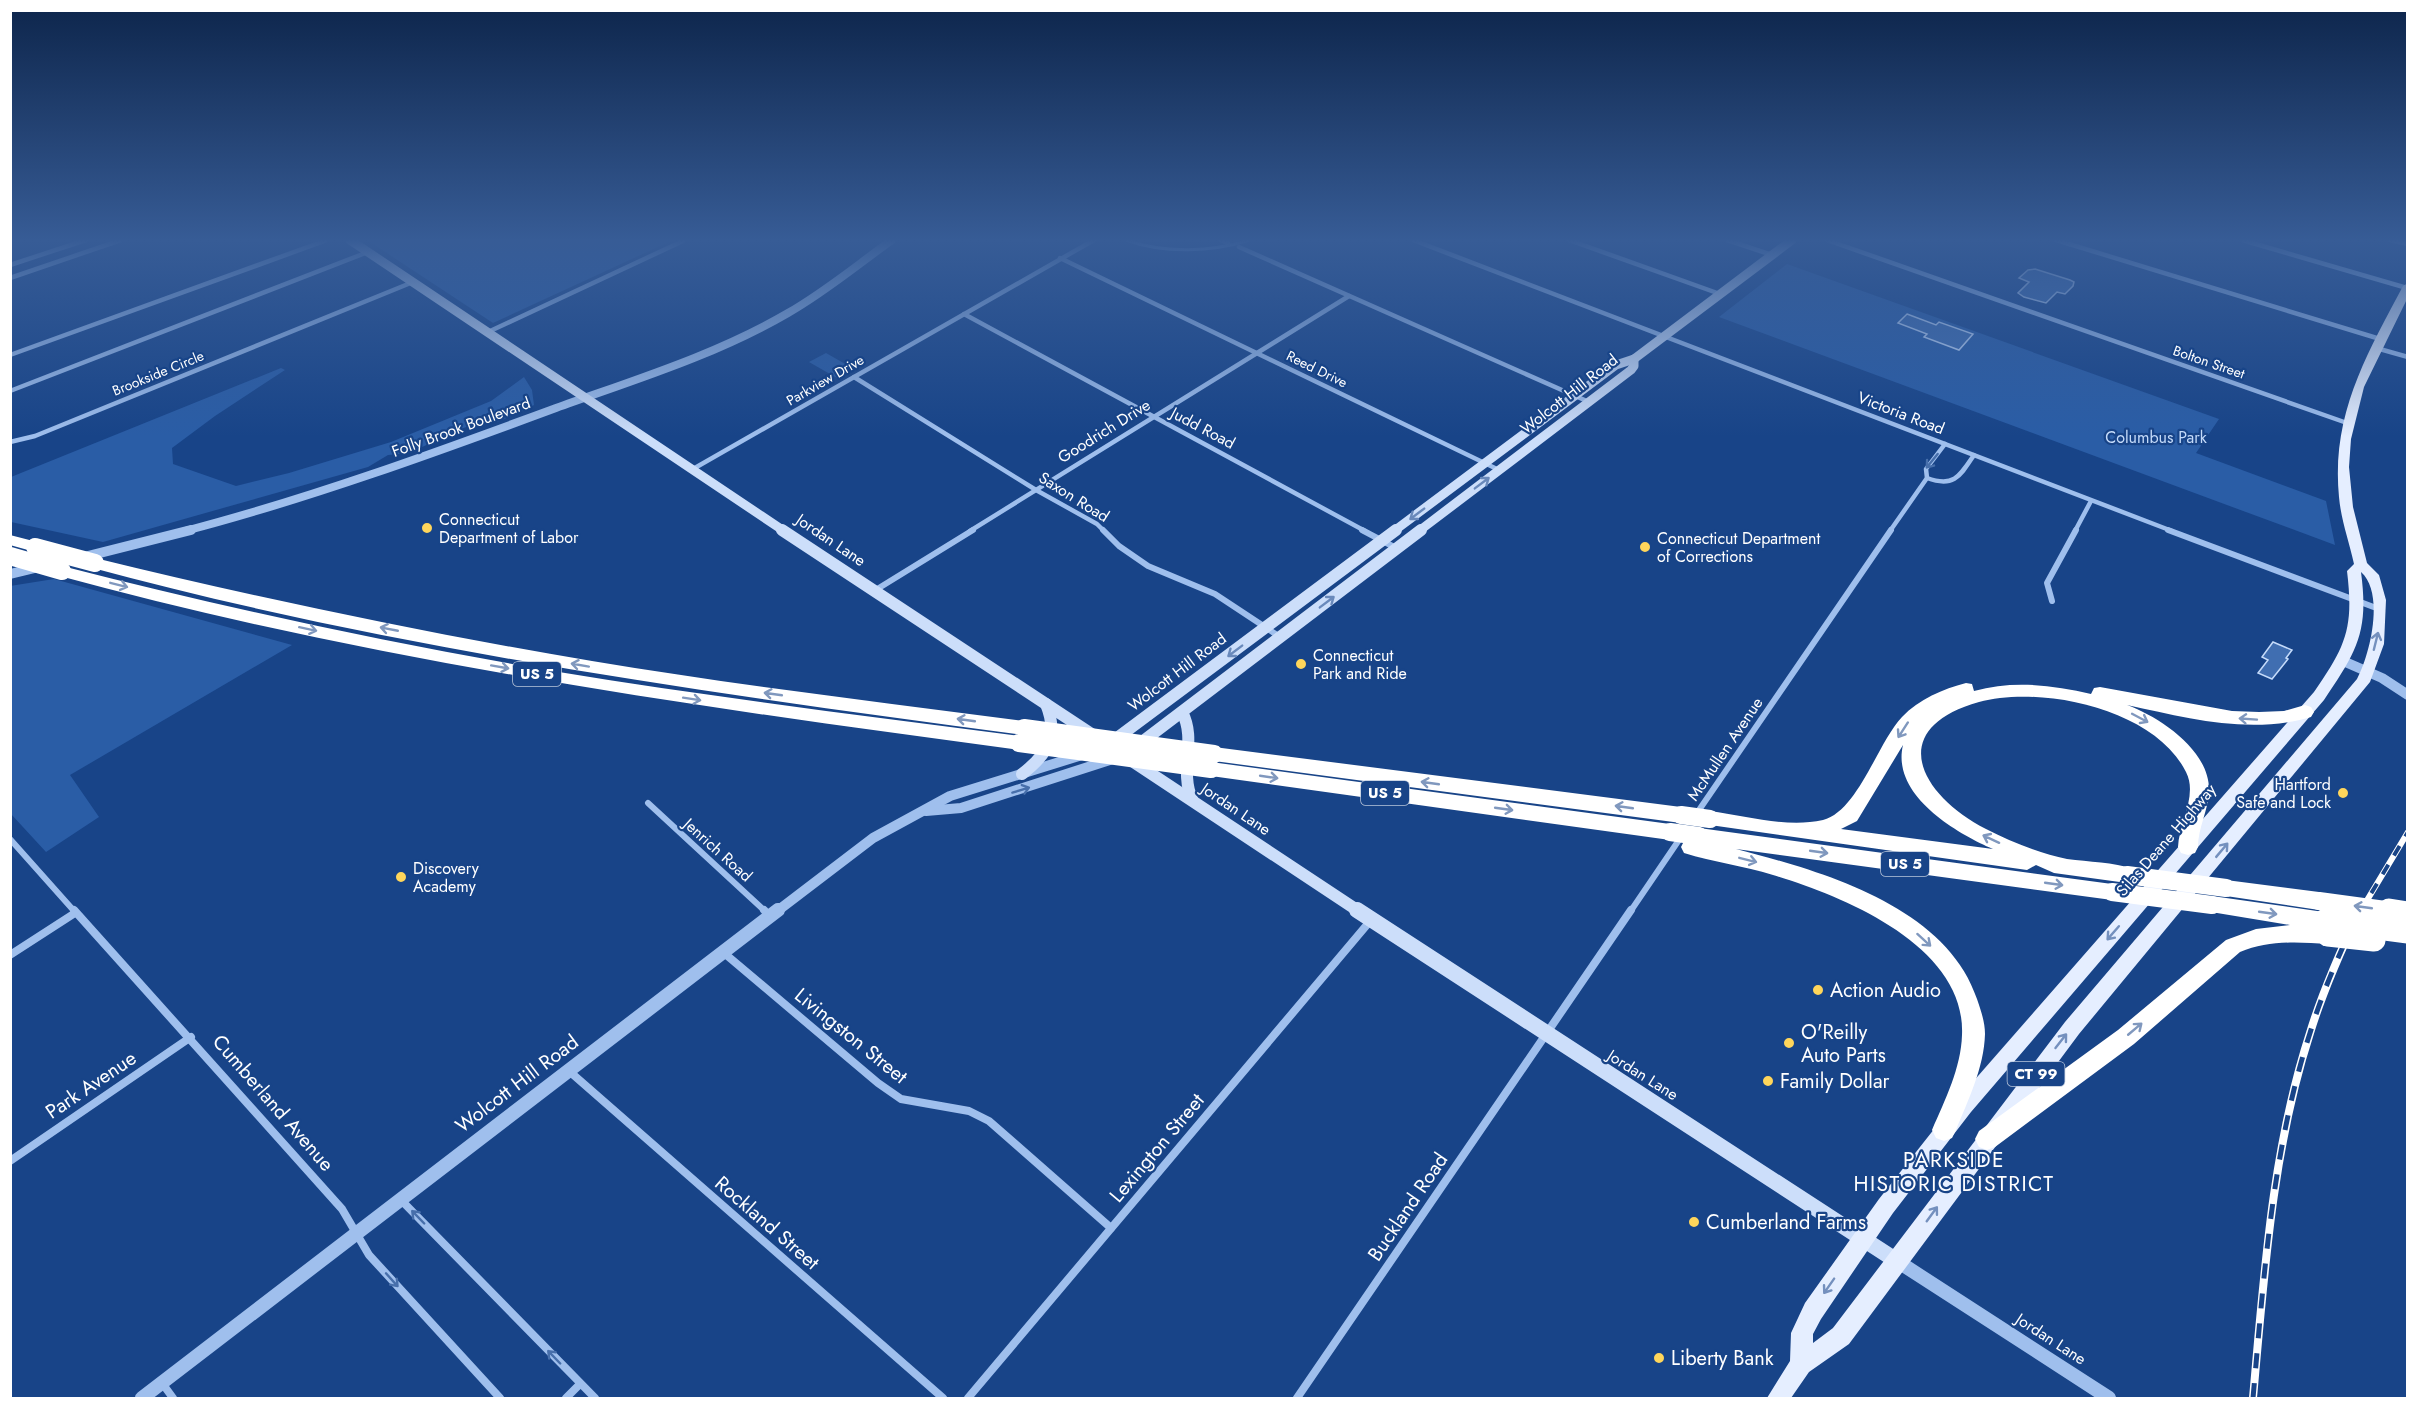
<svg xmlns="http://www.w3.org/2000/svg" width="2418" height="1409" font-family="Jost,sans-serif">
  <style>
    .green { fill: #2a5da6 }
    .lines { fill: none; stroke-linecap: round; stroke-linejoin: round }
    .stream { stroke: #91baf0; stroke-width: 3 }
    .building { fill: #406eb1; stroke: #c5dbfa; stroke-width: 1.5 }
    .minor-far2 { stroke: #9fbfed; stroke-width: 4.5 }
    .minor-far1 { stroke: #9fbfed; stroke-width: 6 }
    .minor { stroke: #9fbfed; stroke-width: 8 }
    .tertiary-far2 { stroke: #9fbfed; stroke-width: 8 }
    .tertiary-far1 { stroke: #9fbfed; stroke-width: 10 }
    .tertiary { stroke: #9fbfed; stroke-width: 14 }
    .secondary-far2 { stroke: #ccdefa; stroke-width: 9 }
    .secondary-far1 { stroke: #ccdefa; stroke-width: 12 }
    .secondary { stroke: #ccdefa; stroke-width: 16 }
    .primary { fill: #e5eeff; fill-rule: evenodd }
    .motorway { fill: #fff; fill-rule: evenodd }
    .rail-far1-casing { stroke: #fff; stroke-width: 6 }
    .rail-casing { stroke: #fff; stroke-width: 8 }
    .rail-far1 { stroke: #184488; stroke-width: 4; stroke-dasharray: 11; stroke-linecap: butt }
    .rail { stroke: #184488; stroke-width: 5; stroke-dasharray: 15; stroke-linecap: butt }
    .motorway-bridge-far1 { stroke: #fff; stroke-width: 18 }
    .motorway-bridge { stroke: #fff; stroke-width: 23 }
    .oneway { stroke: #476fab }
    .oneway2 { stroke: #6989bb }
    .oneway3 { stroke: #8098be }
    .oneway4 { stroke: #7490be }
    .poi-dot { fill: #ffd65b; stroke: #184488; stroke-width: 2 }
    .labels { text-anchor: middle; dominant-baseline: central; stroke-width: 4.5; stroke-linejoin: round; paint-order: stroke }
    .far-street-label { font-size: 14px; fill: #fff; stroke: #184488 }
    .shield { fill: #184488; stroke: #bac7db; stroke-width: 1.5 }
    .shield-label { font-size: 15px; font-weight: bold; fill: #fff }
    .street-label { font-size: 16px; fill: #fff; stroke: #184488 }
    .park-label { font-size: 16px; fill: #c5dbfa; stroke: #184488 }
    .poi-label { font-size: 16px; fill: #fff; stroke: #184488; text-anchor: start }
    .near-poi-label { font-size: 20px; fill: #fff; stroke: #184488; text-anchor: start }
    .near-street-label { font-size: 20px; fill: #fff; stroke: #184488 }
    .near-neighbourhood-label { font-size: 21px; letter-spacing: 1.5px; fill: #fff; stroke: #184488 }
  </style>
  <rect width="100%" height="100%" fill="#184488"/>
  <g class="green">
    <path d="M 367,240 L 673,240 L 493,323 Z"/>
    <path d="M 1787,264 L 2219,419 L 2196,453 L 2326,501 L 2335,545 L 1719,317 Z"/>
    <path d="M 826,353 L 854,369 L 837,378 L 809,362 Z"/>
    <path d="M 281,368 L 285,370 L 215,416 L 172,448 L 173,464 L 236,486 L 289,473 L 391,442 L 491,401 L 524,377 L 532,390 L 534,405 L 500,421 L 469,426 L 455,431 L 410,453 L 388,455 L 368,467 L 103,542 L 11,522 L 11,477 Z"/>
    <path d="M 54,579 L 292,645 L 70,775 L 99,817 L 46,852 L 11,814 L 10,586 Z"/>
  </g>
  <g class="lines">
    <path class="stream" d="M 1126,240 C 1165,254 1211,252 1250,240"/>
  </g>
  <g class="building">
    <path d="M 2035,269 L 2070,280 L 2074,282 L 2073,286 L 2065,294 L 2057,292 L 2046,303 L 2024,297 L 2018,293 L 2029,282 L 2019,278 L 2028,270 Z"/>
    <path d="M 1907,314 L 1936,325 L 1939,322 L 1973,334 L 1959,350 L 1924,337 L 1927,334 L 1898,323 Z"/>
    <path d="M 2273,642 L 2292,650 L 2286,658 L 2288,659 L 2272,679 L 2258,673 L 2268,660 L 2262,657 Z"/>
  </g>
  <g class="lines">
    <g class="minor-far2">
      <path d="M 1220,240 L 1228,243"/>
      <path d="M 1413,240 L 2172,531"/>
      <path d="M 1569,240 L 1720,294"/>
      <path d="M 1727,240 L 1772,255"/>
      <path d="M 1827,240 L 2347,423"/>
      <path d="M 2056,240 L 2380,339"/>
      <path d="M 2242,240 L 2407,288"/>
      <path d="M 2390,240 L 2408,244"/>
      <path d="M 1239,247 L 1589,402"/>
      <path d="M 1060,258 L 1499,470"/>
      <path d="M 10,265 L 86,240"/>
      <path d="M 10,278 L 121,240"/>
      <path d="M 964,314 L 1365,531"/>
      <path d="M 488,332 L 685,240"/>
      <path d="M 2376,348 L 2408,357"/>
      <path d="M 10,355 L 327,240"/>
      <path d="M 854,377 L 1036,490 L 1097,524 L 1104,531"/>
      <path d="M 10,391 L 368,252"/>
      <path d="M 10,442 L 35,436 L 413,282"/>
      <path d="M 693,469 L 1094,240"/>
      <path d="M 1927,478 C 1954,488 1960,476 1974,455"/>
      <path d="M 970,531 L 1349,296"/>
      <path d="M 1890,531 L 1927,478 L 1926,469 L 1945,444"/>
      <path d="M 2075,531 L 2091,501"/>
    </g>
    <g class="minor-far1">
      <path d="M 1103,530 L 1119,546 L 1148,566 L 1215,594 L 1280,637"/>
      <path d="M 1362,530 L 1396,548"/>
      <path d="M 2168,530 L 2379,609"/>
      <path d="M 874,591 L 973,530"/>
      <path d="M 2052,601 L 2047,583 L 2076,530"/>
      <path d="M 648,803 L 766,912"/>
      <path d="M 1697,813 L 1891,530"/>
      <path d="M 10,839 L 75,912"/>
      <path d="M 1630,912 L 1681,837"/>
    </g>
    <g class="minor">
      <path d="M 74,910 L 342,1209 L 369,1255 L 500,1398"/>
      <path d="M 764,910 L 770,916"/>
      <path d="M 724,953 L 878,1083 L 901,1099 L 969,1111 L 989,1121 L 1111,1228"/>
      <path d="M 10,955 L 75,913"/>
      <path d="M 569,1071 L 943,1398"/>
      <path d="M 10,1161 L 191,1037"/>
      <path d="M 401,1200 L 595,1398"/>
      <path d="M 162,1383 L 173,1398"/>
      <path d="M 566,1398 L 580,1384"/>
      <path d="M 968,1398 L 1371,920"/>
      <path d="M 1297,1398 L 1631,910"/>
    </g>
    <path class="tertiary-far2" d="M 185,531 C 311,498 434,453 556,408 C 634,380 716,355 788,313 C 825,292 857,265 892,240"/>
    <g class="tertiary-far1">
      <path d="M 84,557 L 191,530"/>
      <path d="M 10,574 L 39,567"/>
      <path d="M 2343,661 L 2382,678 L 2408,695"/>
      <path d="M 926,811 L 961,808 L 1116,758"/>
      <path d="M 776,912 L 873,838 L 950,796 L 1082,755"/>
    </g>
    <g class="tertiary">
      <path d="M 1897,1261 L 2109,1398"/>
      <path d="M 142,1398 L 778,910"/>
    </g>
    <g class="secondary-far2">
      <path d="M 350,240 L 784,531"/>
      <path d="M 1394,531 L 1616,365 L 1634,359 L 1792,240"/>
      <path d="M 1419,531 L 1631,370 L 1634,366 L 1634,359"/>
    </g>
    <g class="secondary-far1">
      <path d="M 782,530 L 1093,735"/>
      <path d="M 1182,712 C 1197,740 1179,770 1192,799"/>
      <path d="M 1113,741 L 1396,530"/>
      <path d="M 1138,745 L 1421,530"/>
      <path d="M 1132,761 L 1360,912"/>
      <path d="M 1022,774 C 1048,754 1059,736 1046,704"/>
    </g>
    <path class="secondary" d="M 1357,910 L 1897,1261"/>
    <path class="primary" d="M 2408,283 L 2408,297 L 2364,387 L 2351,439 L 2349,467 L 2353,507 L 2367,563 L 2379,575 L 2386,600 L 2384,644 L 2370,682 L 2079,1034 L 1849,1344 L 1809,1372 L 1791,1398 L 1767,1398 L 1790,1361 L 1791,1333 L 1805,1303 L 1879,1199 L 1957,1100 L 2314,692 C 2346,646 2354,628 2347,571 L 2354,564 C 2349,541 2341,520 2339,497 C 2331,415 2366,356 2403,286 ZM 2361,572 C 2385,593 2370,655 2357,679 L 2065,1022 L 1833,1328 L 1813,1343 L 1813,1334 L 1821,1319 L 1893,1213 L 1971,1112 L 2324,700 C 2357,651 2369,632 2361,572 Z"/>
    <g class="motorway">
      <path d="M 10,535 L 41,543 L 43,547 L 41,551 L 35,552 L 10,545 Z"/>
      <path d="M 95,558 C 259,598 425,633 592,661 C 735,685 880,702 1024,721 L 1030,723 L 1033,728 L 1030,733 L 1024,735 C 710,693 395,650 89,567 L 87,563 L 89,559 Z"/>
      <path d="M 62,566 C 226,608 392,644 559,672 C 712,697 866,716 1019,736 L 1026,738 L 1028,743 L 1026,748 L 1019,750 C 693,706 374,662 56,575 L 54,571 L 56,567 Z"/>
      <path d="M 1966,683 L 1972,684 L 1974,691 C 2013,680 2053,685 2091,694 L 2094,688 L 2100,687 L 2232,711 L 2259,712 L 2284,711 L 2305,705 L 2311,707 L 2314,712 L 2311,717 C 2250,735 2187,718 2127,705 C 2160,717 2211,751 2209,792 C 2208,811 2198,828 2198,847 L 2195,853 L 2188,855 L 2181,853 L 2178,847 C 2179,823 2198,795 2186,772 C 2155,709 2041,685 1979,702 C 1884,729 1920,795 1986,829 C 2010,841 2040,854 2067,859 C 2089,862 2113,862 2134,869 L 2137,875 L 2134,881 L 2127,883 L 2054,873 L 2036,865 L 2027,870 L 1703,824 L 1700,819 L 1703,814 L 1710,811 C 1746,816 1787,828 1823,820 C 1858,811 1878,742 1902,717 C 1919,699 1943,689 1966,683 ZM 1903,745 C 1891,795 1956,833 1993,849 L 1841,829 L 1857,821 Z"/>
      <path d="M 1214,747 L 1681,807 L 1688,810 L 1691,815 L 1688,820 L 1681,823 L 1214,761 L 1207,759 L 1205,754 L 1207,749 Z"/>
      <path d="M 1211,762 L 1670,824 L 1677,826 L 1680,832 L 1677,838 L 1670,840 L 1211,776 L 1204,774 L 1202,769 L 1204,764 Z"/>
      <path d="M 1699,828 L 2112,884 L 2119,886 L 2122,892 L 2119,898 L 2112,900 L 1736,849 C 1821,871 1946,906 1977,999 C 1981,1011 1985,1022 1985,1034 C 1984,1068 1968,1100 1956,1130 L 1952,1138 L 1944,1141 L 1936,1138 L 1932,1130 C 1945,1100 1961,1068 1962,1035 C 1966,945 1842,896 1773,875 C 1744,866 1713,862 1684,853 L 1681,847 L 1684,841 L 1691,839 L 1689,836 L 1692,830 Z"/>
      <path d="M 2226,880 L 2319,892 L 2326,895 L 2329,901 L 2326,907 L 2319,910 L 2226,896 L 2219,894 L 2216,888 L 2219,882 Z"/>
      <path d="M 2212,896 L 2324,912 L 2331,915 L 2334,921 L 2331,927 L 2335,929 L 2338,935 L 2335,941 L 2328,944 C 2298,942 2268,940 2240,952 L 2134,1044 L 1995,1147 L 1987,1150 L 1979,1147 L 1975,1139 L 1979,1131 L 2118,1030 L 2226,940 L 2256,929 L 2290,925 L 2205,911 L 2202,905 L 2205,899 Z"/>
    </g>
    <g class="rail-far1-casing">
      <path id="rail-far1" d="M 2360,912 L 2408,832"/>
    </g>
    <g class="rail-casing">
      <path id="rail" d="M 2253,1398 C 2264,1276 2272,1150 2310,1033 C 2323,990 2341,950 2360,910"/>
    </g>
    <use href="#rail-far1" class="rail-far1"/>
    <use href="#rail" class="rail"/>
    <g class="motorway-bridge-far1">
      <path d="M 35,547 L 95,563"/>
      <path d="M 10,556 L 62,571"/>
      <path d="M 1024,728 L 1214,754"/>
      <path d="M 1019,743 L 1211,769"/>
      <path d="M 1681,815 L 1710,819"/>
      <path d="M 1670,832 L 1699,836"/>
      <path d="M 2127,875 L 2226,888"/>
      <path d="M 2112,892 L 2212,905"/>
      <path d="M 2319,901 L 2400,912"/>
    </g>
    <g class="motorway-bridge">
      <path d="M 2389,910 L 2408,913"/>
      <path d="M 2324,921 L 2408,932"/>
      <path d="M 2328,935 L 2374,940"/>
    </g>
  </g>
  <defs><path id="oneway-shaft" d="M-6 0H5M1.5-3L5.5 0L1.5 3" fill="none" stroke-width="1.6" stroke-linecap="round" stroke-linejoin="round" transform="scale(1.5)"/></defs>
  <g class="oneway">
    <use href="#oneway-shaft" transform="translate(1932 461) rotate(129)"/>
    <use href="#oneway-shaft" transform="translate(1021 790) rotate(-17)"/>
    <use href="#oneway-shaft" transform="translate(418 1217) rotate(-134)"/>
    <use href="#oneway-shaft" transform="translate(392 1280) rotate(48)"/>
    <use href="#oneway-shaft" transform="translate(554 1357) rotate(-134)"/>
  </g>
  <g class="oneway2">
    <use href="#oneway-shaft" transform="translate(1482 483) rotate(-37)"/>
    <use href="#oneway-shaft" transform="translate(1417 514) rotate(143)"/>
    <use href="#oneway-shaft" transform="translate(1327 602) rotate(-37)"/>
    <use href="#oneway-shaft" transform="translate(1235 651) rotate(143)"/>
  </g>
  <g class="oneway3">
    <use href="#oneway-shaft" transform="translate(119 585) rotate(14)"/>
    <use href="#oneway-shaft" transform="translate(308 629) rotate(12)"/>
    <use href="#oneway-shaft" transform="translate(389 629) rotate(-169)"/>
    <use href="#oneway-shaft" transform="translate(580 665) rotate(-170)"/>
    <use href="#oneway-shaft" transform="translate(500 667) rotate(10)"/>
    <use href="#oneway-shaft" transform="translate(773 694) rotate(-172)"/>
    <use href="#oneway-shaft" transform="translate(692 699) rotate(9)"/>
    <use href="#oneway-shaft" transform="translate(2140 718) rotate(28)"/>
    <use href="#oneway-shaft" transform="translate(2248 719) rotate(-176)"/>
    <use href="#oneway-shaft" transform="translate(966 720) rotate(-172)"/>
    <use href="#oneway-shaft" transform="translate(1903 730) rotate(123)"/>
    <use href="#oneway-shaft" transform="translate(1269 777) rotate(8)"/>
    <use href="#oneway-shaft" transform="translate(1430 783) rotate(-172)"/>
    <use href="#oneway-shaft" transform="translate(1624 807) rotate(-172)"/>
    <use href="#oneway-shaft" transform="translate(1504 809) rotate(8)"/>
    <use href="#oneway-shaft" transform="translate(1991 839) rotate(-155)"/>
    <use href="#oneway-shaft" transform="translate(1819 852) rotate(8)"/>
    <use href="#oneway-shaft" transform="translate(1748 860) rotate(14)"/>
    <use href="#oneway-shaft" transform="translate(2054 884) rotate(8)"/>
    <use href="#oneway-shaft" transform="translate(2363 907) rotate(-172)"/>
    <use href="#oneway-shaft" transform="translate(2268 913) rotate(8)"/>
    <use href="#oneway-shaft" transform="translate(1924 940) rotate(42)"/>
    <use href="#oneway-shaft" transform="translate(2135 1029) rotate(-40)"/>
  </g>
  <g class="oneway4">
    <use href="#oneway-shaft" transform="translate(2376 641) rotate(-76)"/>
    <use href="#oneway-shaft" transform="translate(2222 850) rotate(-50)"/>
    <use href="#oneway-shaft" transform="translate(2113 933) rotate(131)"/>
    <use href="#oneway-shaft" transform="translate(2061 1041) rotate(-52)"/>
    <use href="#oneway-shaft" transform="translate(1932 1214) rotate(-54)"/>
    <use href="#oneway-shaft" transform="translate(1829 1286) rotate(125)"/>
  </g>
  <linearGradient id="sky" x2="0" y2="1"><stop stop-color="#0d254b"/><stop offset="0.55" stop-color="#375c96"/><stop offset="1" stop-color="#375c96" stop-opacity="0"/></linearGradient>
  <rect width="2418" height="437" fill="url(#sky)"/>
  <g class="poi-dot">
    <circle cx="427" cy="528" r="6"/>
    <circle cx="1645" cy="547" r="6"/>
    <circle cx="1301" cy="664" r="6"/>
    <circle cx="2343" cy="793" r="6"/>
    <circle cx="401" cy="877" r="6"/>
    <circle cx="1818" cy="990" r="6"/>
    <circle cx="1789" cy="1043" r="6"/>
    <circle cx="1768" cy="1081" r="6"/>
    <circle cx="1694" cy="1222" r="6"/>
    <circle cx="1659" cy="1358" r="6"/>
  </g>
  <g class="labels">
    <g class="far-street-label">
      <text transform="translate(2209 362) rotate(19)">Bolton Street</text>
      <text transform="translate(1317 369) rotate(26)">Reed Drive</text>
      <text transform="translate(158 373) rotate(-22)">Brookside Circle</text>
      <text transform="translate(825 380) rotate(-30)">Parkview Drive</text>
    </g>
    <g class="shield">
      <rect x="513" y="662" width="48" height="24" rx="4.5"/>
      <rect x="1361" y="781" width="48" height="24" rx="4.5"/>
      <rect x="1881" y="852" width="48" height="24" rx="4.5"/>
      <rect x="2007.5" y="1062" width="57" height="24" rx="4.5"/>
    </g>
    <g class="shield-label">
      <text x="537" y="674">US 5</text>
      <text x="1385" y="793">US 5</text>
      <text x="1905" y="864">US 5</text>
      <text x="2036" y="1074">CT 99</text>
    </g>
    <g class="street-label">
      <text transform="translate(1569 394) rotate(-38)">Wolcott Hill Road</text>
      <text transform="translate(1901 413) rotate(21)">Victoria Road</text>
      <text transform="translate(461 427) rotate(-20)">Folly Brook Boulevard</text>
      <text transform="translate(1203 428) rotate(28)">Judd Road</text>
      <text transform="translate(1104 431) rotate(-32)">Goodrich Drive</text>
      <text transform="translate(1074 497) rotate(32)">Saxon Road</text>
      <text transform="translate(831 540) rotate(34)">Jordan Lane</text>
      <text transform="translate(1177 672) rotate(-37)">Wolcott Hill Road</text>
      <text transform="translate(1725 749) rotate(-56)">McMullen Avenue</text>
      <text transform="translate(1236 809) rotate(34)">Jordan Lane</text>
      <text transform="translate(2166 840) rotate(-49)">Silas Deane Highway</text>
      <text transform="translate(718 850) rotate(42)">Jenrich Road</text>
      <text transform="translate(1643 1075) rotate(32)">Jordan Lane</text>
      <text transform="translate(2051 1339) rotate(33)">Jordan Lane</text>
    </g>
    <g class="park-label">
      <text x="2156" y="437">Columbus Park</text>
    </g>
    <g class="poi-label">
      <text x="439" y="519">Connecticut<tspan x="439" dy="18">Department of Labor</tspan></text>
      <text x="1657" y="538">Connecticut Department<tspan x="1657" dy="18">of Corrections</tspan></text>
      <text x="1313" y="655">Connecticut<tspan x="1313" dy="18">Park and Ride</tspan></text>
      <text x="2331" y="784" text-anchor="end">Hartford<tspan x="2331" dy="18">Safe and Lock</tspan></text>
      <text x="413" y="868">Discovery<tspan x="413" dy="18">Academy</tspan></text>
    </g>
    <g class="near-poi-label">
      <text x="1830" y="990">Action Audio</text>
      <text x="1801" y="1032">O'Reilly<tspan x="1801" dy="23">Auto Parts</tspan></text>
      <text x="1780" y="1081">Family Dollar</text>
      <text x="1706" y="1222">Cumberland Farms</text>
      <text x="1671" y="1358">Liberty Bank</text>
    </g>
    <g class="near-street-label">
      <text transform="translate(851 1036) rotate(39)">Livingston Street</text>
      <text transform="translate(517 1084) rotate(-37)">Wolcott Hill Road</text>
      <text transform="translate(91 1085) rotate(-34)">Park Avenue</text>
      <text transform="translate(273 1103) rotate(49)">Cumberland Avenue</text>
      <text transform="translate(1157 1148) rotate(-50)">Lexington Street</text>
      <text transform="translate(1408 1207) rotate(-56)">Buckland Road</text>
      <text transform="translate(767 1223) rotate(41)">Rockland Street</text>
    </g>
    <g class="near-neighbourhood-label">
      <text x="1954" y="1160">PARKSIDE<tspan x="1954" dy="24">HISTORIC DISTRICT</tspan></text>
    </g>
  </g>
  <rect width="2418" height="1409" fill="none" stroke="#ffffff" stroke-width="24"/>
</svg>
